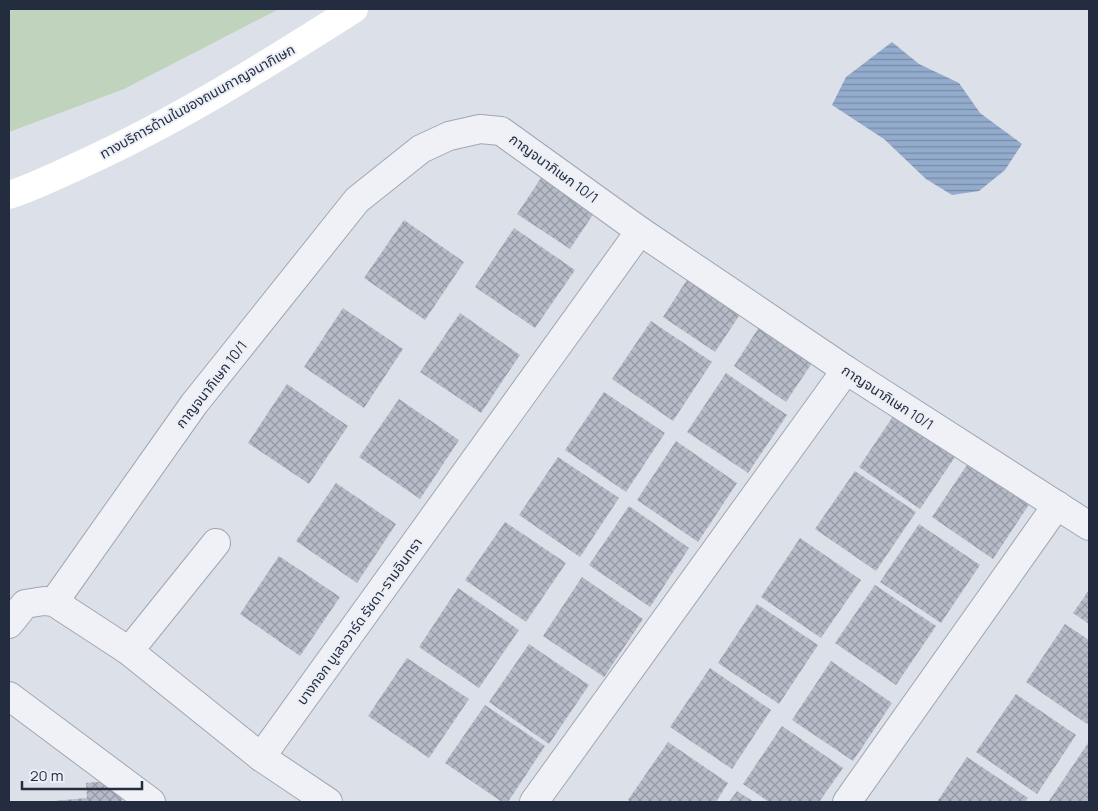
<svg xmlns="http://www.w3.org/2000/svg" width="1098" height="811" font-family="Manrope,'Noto Sans Thai',sans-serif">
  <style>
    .green { fill: #c0d3bc }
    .water { fill: url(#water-rules) }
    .building { fill: url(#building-cross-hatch) }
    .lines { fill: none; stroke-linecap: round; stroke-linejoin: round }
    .minor-casing { stroke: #a1a6b2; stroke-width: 30 }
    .minor { stroke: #eff1f6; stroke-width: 28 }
    .secondary { stroke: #fff; stroke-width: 28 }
    .labels { text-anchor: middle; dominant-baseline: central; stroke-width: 4; stroke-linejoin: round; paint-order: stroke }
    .street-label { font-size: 14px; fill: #242c40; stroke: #ebeff5 }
  </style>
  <defs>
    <pattern id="water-rules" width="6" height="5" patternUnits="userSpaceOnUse" patternTransform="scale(1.25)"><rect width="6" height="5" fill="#93abcc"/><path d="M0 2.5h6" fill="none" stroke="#788ba7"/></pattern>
    <pattern id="building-cross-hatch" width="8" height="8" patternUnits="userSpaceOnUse" patternTransform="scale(1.25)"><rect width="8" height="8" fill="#b6bbc8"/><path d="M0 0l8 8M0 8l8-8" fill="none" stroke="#9498a4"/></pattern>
  </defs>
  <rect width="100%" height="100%" fill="#dce0e8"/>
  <path class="green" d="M 9,9 L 279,9 L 124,89 L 9,132 Z"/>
  <path class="water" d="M 892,42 L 919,64 L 959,83 L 980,113 L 1022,144 L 1005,170 L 979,191 L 952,195 L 926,179 L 884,139 L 832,105 L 846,77 Z"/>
  <g class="building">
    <path d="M 545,172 L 598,207 L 570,249 L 517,214 Z"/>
    <path d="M 404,220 L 464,262 L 425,320 L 364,278 Z"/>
    <path d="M 514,228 L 575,270 L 535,328 L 475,287 Z"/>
    <path d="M 690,275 L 743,310 L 715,352 L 663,317 Z"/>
    <path d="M 343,308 L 403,349 L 364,408 L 304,367 Z"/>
    <path d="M 460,313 L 520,355 L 481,413 L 420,372 Z"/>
    <path d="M 651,321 L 712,362 L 673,421 L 612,379 Z"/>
    <path d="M 761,324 L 814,360 L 786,402 L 734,366 Z"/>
    <path d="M 726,373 L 787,415 L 748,473 L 687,432 Z"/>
    <path d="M 287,384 L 348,426 L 309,484 L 248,443 Z"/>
    <path d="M 604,392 L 665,433 L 626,492 L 565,450 Z"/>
    <path d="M 399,399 L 459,440 L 420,499 L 359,457 Z"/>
    <path d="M 898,409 L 959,451 L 920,509 L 859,467 Z"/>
    <path d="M 676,441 L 737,483 L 698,542 L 637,500 Z"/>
    <path d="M 558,457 L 619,498 L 580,557 L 519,515 Z"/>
    <path d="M 971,459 L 1032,500 L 993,559 L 932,517 Z"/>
    <path d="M 855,471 L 916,512 L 876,571 L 815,529 Z"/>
    <path d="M 336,483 L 396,524 L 357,583 L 296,541 Z"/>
    <path d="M 629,506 L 689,548 L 650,607 L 589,565 Z"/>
    <path d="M 505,522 L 566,563 L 526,622 L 465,580 Z"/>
    <path d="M 919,524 L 980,565 L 941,623 L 880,582 Z"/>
    <path d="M 800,538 L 861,580 L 821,638 L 761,597 Z"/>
    <path d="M 279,556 L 340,597 L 300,656 L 240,614 Z"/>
    <path d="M 582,577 L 643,619 L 604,677 L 543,636 Z"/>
    <path d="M 875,585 L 936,626 L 896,685 L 835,643 Z"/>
    <path d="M 458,588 L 519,630 L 479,688 L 419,647 Z"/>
    <path d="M 1089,590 L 1089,624 L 1073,613 Z"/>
    <path d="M 757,604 L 818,645 L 779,704 L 718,663 Z"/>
    <path d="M 1065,624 L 1089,640 L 1089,720 L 1087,724 L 1026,682 Z"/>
    <path d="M 529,644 L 589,685 L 549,744 L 489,702 Z"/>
    <path d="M 407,658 L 469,699 L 429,758 L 368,716 Z"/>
    <path d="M 831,661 L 892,703 L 853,761 L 792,720 Z"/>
    <path d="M 710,668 L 771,710 L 732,769 L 670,727 Z"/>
    <path d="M 1016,694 L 1076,735 L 1037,794 L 976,752 Z"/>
    <path d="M 485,705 L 545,746 L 508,802 L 502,802 L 445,763 Z"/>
    <path d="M 782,726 L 843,768 L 819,802 L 769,802 L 743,784 Z"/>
    <path d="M 668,742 L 728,783 L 716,802 L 632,802 L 628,800 Z"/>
    <path d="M 1088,743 L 1089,744 L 1089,802 L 1050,802 L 1049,801 Z"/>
    <path d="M 967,757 L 1028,798 L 1025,802 L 937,802 Z"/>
    <path d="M 120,780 L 122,802 L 54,802 L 54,801 L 87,798 L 86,783 Z"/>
    <path d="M 737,791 L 754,802 L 729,802 Z"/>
  </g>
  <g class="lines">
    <g class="minor-casing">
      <g id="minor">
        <path d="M 54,602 L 194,404 L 357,200 L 421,149 L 449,136 L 480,129 L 501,131 L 640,231 L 846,370 L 1089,526"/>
        <path d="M 9,624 L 25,604 L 44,601 L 54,602 L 129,651 L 261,757 L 640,231"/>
        <path d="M 129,651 L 216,543"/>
        <path d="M 9,696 L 151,802"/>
        <path d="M 261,757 L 328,802"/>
        <path d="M 534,802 L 846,370"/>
        <path d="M 847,802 L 1057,505"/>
      </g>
    </g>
    <use href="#minor" class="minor"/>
    <path class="secondary" d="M 9,195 C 34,187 58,175 82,164 C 177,121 266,65 354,9"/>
  </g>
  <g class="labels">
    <g class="street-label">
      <text transform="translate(197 101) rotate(-29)">ทางบริการด้านในของถนนกาญจนาภิเษก</text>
      <text transform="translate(554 168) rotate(36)">กาญจนาภิเษก 10/1</text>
      <text transform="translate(211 384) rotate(-52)">กาญจนาภิเษก 10/1</text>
      <text transform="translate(888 397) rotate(33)">กาญจนาภิเษก 10/1</text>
      <text transform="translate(359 621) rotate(-54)">บางกอก บูเลอวาร์ด รัชดา-รามอินทรา</text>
    </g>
  </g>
  <rect width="1098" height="811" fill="none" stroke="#242c40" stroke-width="20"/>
  <path d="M22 781v8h120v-8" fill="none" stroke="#242c40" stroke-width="2.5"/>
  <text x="30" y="781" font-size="15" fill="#242c40" stroke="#ebeff5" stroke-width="4" paint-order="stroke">20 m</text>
</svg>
